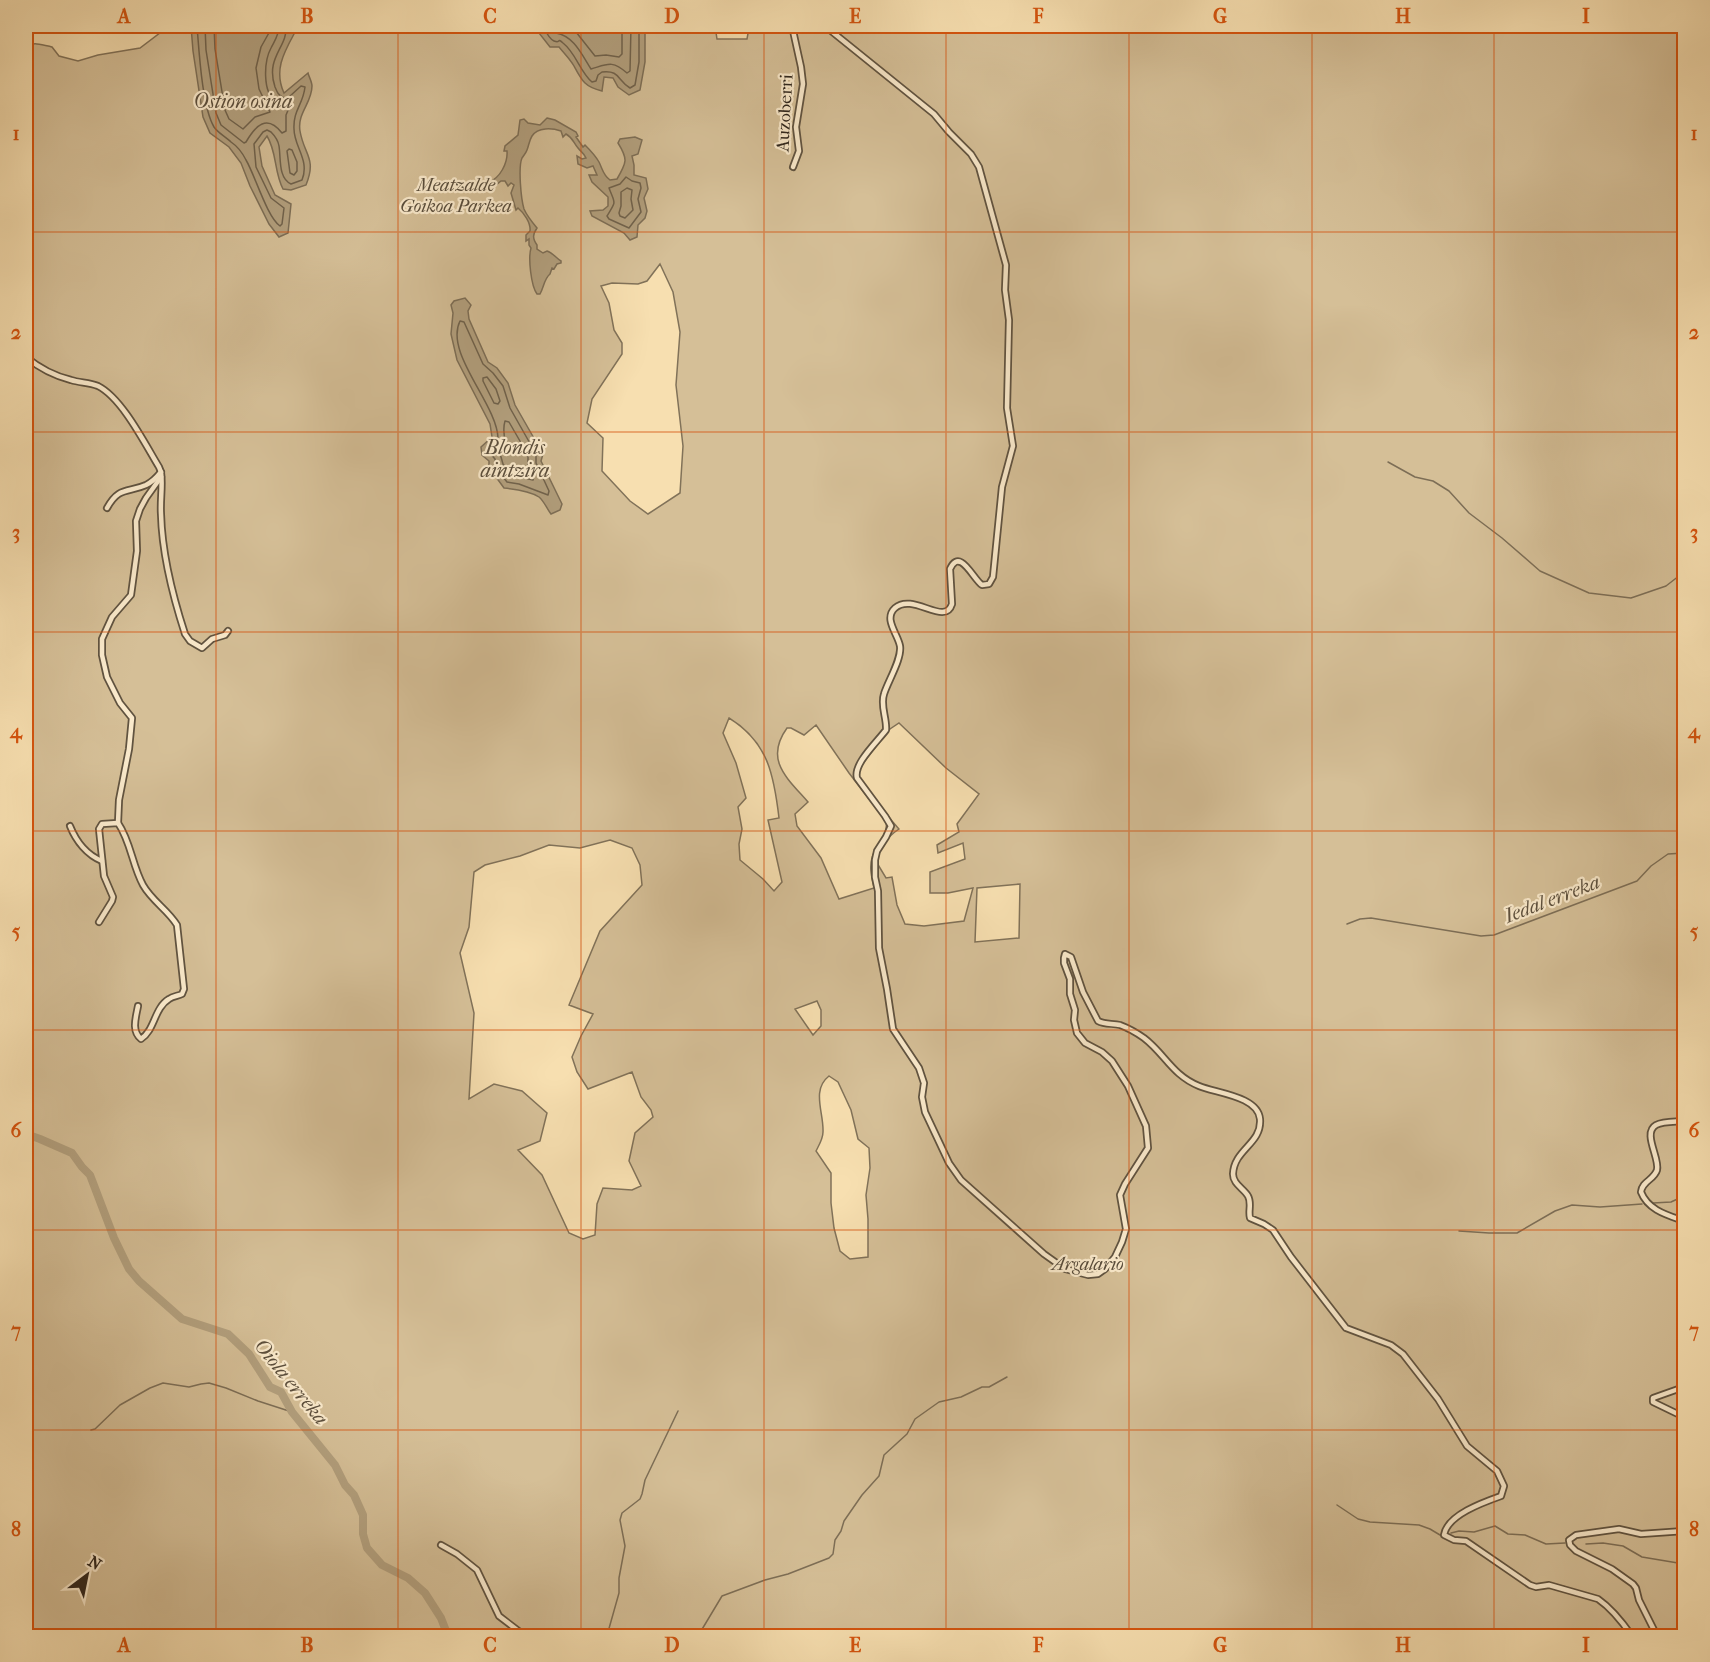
<svg xmlns="http://www.w3.org/2000/svg" width="1710" height="1662" font-family="'IM FELL French Canon',serif">
  <style>
    .green { fill: #d5bf97; stroke: #817259; stroke-width: 1.5; fill-rule: evenodd }
    .water { fill: #b29f7d; stroke: #7d6e56; stroke-width: 1.5 }
    .lines { fill: none; stroke-linecap: round; stroke-linejoin: round }
    .shore { stroke: #70624c; stroke-width: 1.5 }
    .stream { stroke: #7d6e56; stroke-width: 1.5 }
    .river { stroke: #b29f7d; stroke-width: 8 }
    .minor-casing { stroke: #605340; stroke-width: 8 }
    .minor { stroke: #faeacc; stroke-width: 4.5 }
    .grid { fill: none; stroke: #d5540e; stroke-width: 1.5; stroke-opacity: 0.55 }
    .labels { text-anchor: middle; dominant-baseline: central; stroke-width: 4.5; stroke-linejoin: round; paint-order: stroke }
    .street-label { font-size: 18px; fill: #2d241b; stroke: #faeacc }
    .park-label { font-size: 18px; font-style: italic; fill: #574b3a; stroke: #faeacc }
    .water-label { font-size: 20px; font-style: italic; fill: #5c4f3d; stroke: #faeacc }
    .neatline { fill: none; stroke: #d5540e; stroke-width: 2 }
    .grid-label { font-size: 20px; text-anchor: middle; font-weight: bold; fill: #d5540e }
  </style>
  <rect width="100%" height="100%" fill="#f7dfb0"/>
  <filter id="stains"><feTurbulence type="fractalNoise" baseFrequency=".00333" numOctaves="4"/><feColorMatrix values="0 0 0 0 .2 0 0 0 0 .09 0 0 0 0 .02 0 0 0 .5 -.17"/></filter>
  <radialGradient id="worn" r=".72"><stop offset=".6" stop-color="#630" stop-opacity="0"/><stop offset="1" stop-color="#630" stop-opacity=".3"/></radialGradient>
  <path class="green" d="M 166,26 L 715,26 L 717,39 L 747,39 L 749,28 L 752,26 L 1684,26 L 1684,1636 L 26,1636 L 26,47 C 32,41 44,45 52,47 L 59,56 L 78,61 L 98,55 L 140,48 L 165,29 ZM 660,264 L 673,292 L 680,332 L 676,385 L 683,446 L 680,493 L 648,514 L 630,501 L 602,471 L 603,438 L 587,423 L 592,399 L 622,354 L 622,343 L 614,330 L 609,303 L 601,286 L 612,283 L 638,284 L 647,281 ZM 729,718 C 768,742 774,775 779,818 L 768,820 L 782,882 L 774,891 L 763,879 L 740,860 L 739,844 L 742,829 L 738,807 L 746,798 L 736,763 L 723,733 ZM 899,723 L 946,768 L 979,794 L 957,824 L 959,832 L 937,845 L 938,853 L 963,843 L 965,859 L 930,872 L 930,893 L 948,893 L 973,888 L 964,921 L 924,926 L 905,924 L 897,905 L 892,877 L 886,878 L 877,863 C 879,848 887,837 899,829 L 892,821 L 859,778 L 857,771 L 890,729 ZM 816,725 L 849,773 L 886,821 C 889,836 875,845 872,858 C 869,868 872,878 874,888 L 839,899 L 821,858 L 797,826 L 795,814 L 808,802 C 787,778 764,760 787,728 L 791,728 L 804,735 ZM 610,840 L 632,848 L 640,865 L 642,885 L 600,931 L 569,1005 L 593,1014 L 581,1036 L 572,1057 L 577,1072 L 588,1089 L 632,1072 L 641,1097 L 651,1110 L 653,1117 L 635,1133 L 629,1161 L 641,1186 L 632,1190 L 603,1188 L 597,1204 L 595,1235 L 583,1239 L 569,1233 L 542,1175 L 518,1150 L 540,1141 L 547,1113 L 522,1091 L 494,1084 L 469,1099 L 474,1013 L 460,953 L 469,927 L 474,872 L 485,865 L 520,856 L 549,845 L 580,848 ZM 1020,884 L 1019,938 L 975,942 L 977,888 ZM 817,1001 L 821,1010 L 821,1026 L 813,1035 L 795,1009 ZM 829,1076 L 838,1082 L 851,1110 L 858,1139 L 869,1148 L 870,1168 L 866,1195 L 868,1219 L 868,1257 L 850,1259 L 840,1251 L 834,1228 L 831,1203 L 831,1173 L 816,1151 C 819,1145 823,1139 823,1132 C 824,1113 811,1090 829,1076 Z"/>
  <g class="water">
    <path d="M 191,26 L 197,26 L 198,27 L 199,26 L 292,26 L 294,34 C 283,54 274,71 284,93 L 308,73 C 309,77 312,82 312,86 C 312,103 297,113 300,131 C 304,155 317,158 306,185 L 291,190 L 283,189 C 274,172 277,152 267,136 L 259,147 L 262,166 L 275,195 L 291,204 L 288,233 L 279,237 L 269,224 L 250,186 L 241,163 L 229,147 L 210,133 L 203,117 L 193,51 Z"/>
    <path d="M 537,26 L 645,26 L 645,62 L 640,90 L 629,95 L 618,87 L 613,78 L 604,77 L 602,91 C 585,87 582,81 574,66 C 570,59 564,53 559,47 L 550,47 L 539,33 Z"/>
    <path d="M 547,118 L 555,120 L 576,132 L 578,136 L 576,137 L 583,147 L 585,145 C 590,150 595,155 599,162 C 603,170 603,175 610,180 L 617,179 C 627,162 628,159 618,143 L 620,139 L 635,137 L 642,140 L 638,154 L 632,156 L 634,165 L 634,175 L 646,178 L 648,189 L 644,198 L 647,211 L 645,218 L 638,225 L 637,237 L 630,240 L 624,233 L 592,216 L 590,211 L 603,210 L 608,206 L 608,197 L 592,182 L 589,175 L 597,175 L 593,166 L 587,168 L 578,164 L 577,156 L 582,159 L 586,158 C 584,153 581,152 578,148 C 573,142 573,138 566,134 L 563,137 L 561,131 C 552,128 538,127 532,136 C 529,141 529,145 527,150 C 526,153 524,155 522,158 C 518,167 521,199 524,209 C 527,216 532,222 537,228 C 533,234 532,238 537,245 L 537,249 L 543,253 L 547,251 C 553,253 556,258 561,261 L 561,263 L 557,264 L 554,269 L 552,268 L 550,274 C 544,279 544,287 540,294 L 537,294 C 531,286 528,258 531,248 L 529,245 L 529,239 L 526,241 L 526,235 L 530,231 C 531,223 524,213 518,208 L 516,210 L 511,193 L 514,185 L 511,183 L 508,186 L 505,181 L 501,181 L 496,185 L 490,185 L 489,182 C 500,178 508,163 507,151 L 504,151 L 505,146 L 518,135 L 520,120 L 524,119 L 528,123 L 540,125 Z"/>
    <path d="M 465,298 L 471,305 L 468,311 L 469,319 L 488,362 L 497,368 L 508,383 L 515,405 L 543,454 L 541,461 L 562,504 L 560,510 L 551,514 C 547,509 544,501 539,497 C 530,491 514,489 504,488 L 496,477 L 489,470 L 489,461 L 482,455 L 481,447 L 492,437 L 490,424 L 457,360 L 451,334 L 453,313 L 451,305 L 454,301 Z"/>
  </g>
  <g class="lines">
    <g class="shore">
      <path d="M 197,26 C 199,50 202,107 214,127 C 218,133 226,137 231,142 C 237,146 243,154 246,160 C 255,175 267,217 280,226 L 282,224 L 284,208 L 271,198 L 256,167 L 254,144 L 263,132 L 267,130 L 271,132 C 275,136 278,140 279,146 C 281,158 278,178 291,184 L 302,180 C 310,160 294,147 294,129 C 293,110 303,105 305,87 L 301,86 L 289,97 L 284,98 C 278,95 277,92 275,87 C 265,57 288,47 286,26"/>
      <path d="M 205,26 L 206,50 L 216,113 L 221,125 L 244,143 L 246,142 C 256,125 267,114 282,133 L 286,131 L 286,115 L 289,108 C 285,106 279,105 276,102 C 262,92 264,61 271,48 C 275,40 279,35 279,26"/>
      <path d="M 214,26 L 215,49 L 225,110 L 229,119 L 243,129 L 255,117 L 270,112 L 259,89 L 256,68 L 261,47 L 270,31 L 270,26"/>
      <path d="M 543,26 C 545,30 549,39 554,41 C 562,44 556,37 563,43 C 576,53 580,72 592,82 L 596,81 L 598,75 L 602,72 C 620,70 617,80 630,88 L 635,85 L 639,62 L 639,26"/>
      <path d="M 551,26 L 556,33 C 574,36 582,55 591,69 C 608,64 612,60 627,73 L 630,71 L 631,26"/>
      <path d="M 565,26 L 576,32 L 595,56 L 606,55 L 619,57 L 622,54 L 622,26"/>
      <path d="M 289,149 L 292,150 L 297,162 L 297,171 L 294,175 L 290,173 L 287,151 Z"/>
      <path d="M 626,177 L 632,181 L 640,183 L 641,188 L 638,199 L 641,212 L 629,228 L 609,219 L 607,216 C 617,200 615,204 609,188 L 620,184 Z"/>
      <path d="M 627,188 L 632,190 L 631,199 L 633,210 L 625,218 L 620,216 L 619,213 L 621,206 L 621,192 Z"/>
      <path d="M 460,321 L 464,322 L 483,364 L 493,373 L 503,386 L 510,408 L 536,454 L 536,463 L 549,491 L 548,495 L 519,484 L 507,482 L 496,468 L 495,459 L 488,451 L 498,438 C 497,404 444,353 460,321 Z"/>
      <path d="M 487,377 L 496,389 L 500,401 L 498,404 L 494,403 L 483,381 L 483,378 Z"/>
      <path d="M 505,421 L 509,422 L 528,455 L 528,465 L 534,476 L 533,480 L 511,475 L 503,464 L 499,450 C 509,434 501,435 505,421 Z"/>
    </g>
    <g class="stream">
      <path d="M 1388,462 L 1415,477 L 1433,481 L 1449,491 L 1469,513 L 1502,538 L 1540,571 L 1589,593 L 1631,598 L 1666,586 L 1684,572"/>
      <path d="M 1347,924 L 1360,919 L 1371,918 L 1481,936 L 1494,935 L 1637,881 L 1651,866 L 1668,854 L 1684,853"/>
      <path d="M 1653,1203 L 1671,1202 L 1684,1196"/>
      <path d="M 1459,1231 L 1489,1233 L 1517,1233 L 1555,1211 L 1572,1205 L 1600,1207 L 1642,1204"/>
      <path d="M 91,1430 L 95,1429 L 120,1405 L 150,1388 L 163,1383 L 189,1387 L 201,1384 L 209,1383 L 226,1388 L 258,1401 L 292,1412"/>
      <path d="M 1337,1505 L 1358,1519 L 1370,1522 L 1419,1525 L 1430,1529 L 1440,1535"/>
      <path d="M 1451,1533 L 1459,1531 L 1474,1532 L 1495,1526 L 1508,1534 L 1525,1535 L 1546,1544 L 1565,1543"/>
      <path d="M 1586,1544 L 1603,1543 L 1623,1546 L 1642,1557 L 1684,1564"/>
      <path d="M 608,1636 L 608,1632 L 619,1593 L 619,1578 L 625,1546 L 620,1520 L 622,1513 L 640,1499 L 642,1494 L 645,1480 L 678,1411"/>
      <path d="M 698,1636 L 722,1596 L 765,1580 L 788,1574 L 829,1558 L 833,1554 L 835,1540 L 841,1531 L 844,1521 L 862,1495 L 879,1476 L 884,1455 L 907,1434 L 915,1419 L 939,1402 L 961,1397 L 982,1387 L 989,1387 L 1007,1377"/>
    </g>
    <path class="river" d="M 26,1134 L 40,1139 L 72,1153 L 82,1167 L 90,1175 L 114,1238 L 129,1269 L 139,1281 L 182,1319 L 228,1334 L 249,1354 L 270,1387 L 281,1392 L 292,1412 L 335,1465 L 345,1485 L 354,1495 L 363,1515 L 363,1534 L 367,1548 L 382,1565 L 408,1578 L 425,1593 L 441,1618 L 448,1636"/>
    <g class="minor-casing">
      <g id="minor">
        <path d="M 792,26 L 801,67 L 803,84 L 796,127 L 799,151 L 793,167"/>
        <path d="M 825,26 L 934,114 L 949,132 L 971,154 L 979,167 L 1006,265 L 1005,290 L 1009,320 L 1007,408 L 1013,446 L 1002,487 L 993,577 L 989,584 L 982,585 C 973,579 960,547 950,569 L 952,604 C 945,627 913,592 895,608 C 883,619 898,634 900,646 C 902,659 888,681 884,694 C 880,706 887,718 886,730 C 877,742 853,764 857,778 L 885,816 L 891,826 L 886,837 L 877,851 L 875,860 L 875,877 L 878,891 L 879,948 L 887,989 L 893,1029 L 919,1068 L 924,1083 L 922,1097 L 925,1112 L 949,1163 L 961,1180 L 1044,1254 L 1065,1269 L 1088,1275 L 1098,1274 L 1105,1269 L 1115,1257 L 1122,1242 L 1126,1229 L 1120,1195 L 1125,1184 L 1148,1148 L 1146,1126 L 1128,1086 L 1112,1061 L 1102,1052 L 1085,1043 L 1077,1033 L 1074,1020 L 1075,1010 L 1070,994 L 1070,979 L 1064,963 L 1064,958 L 1065,954 L 1071,957 L 1083,992 L 1098,1021 C 1105,1025 1113,1023 1120,1025 C 1128,1028 1137,1033 1144,1038 C 1165,1054 1172,1075 1199,1086 C 1215,1093 1258,1096 1260,1119 C 1262,1144 1234,1149 1233,1174 C 1233,1184 1243,1188 1248,1196 C 1252,1203 1248,1211 1250,1218 L 1264,1224 L 1273,1230 L 1291,1257 L 1346,1328 L 1391,1345 L 1403,1354 L 1438,1399 L 1467,1446 L 1497,1471 L 1504,1486 L 1501,1496 C 1484,1502 1447,1515 1444,1535 L 1454,1540 L 1466,1541 L 1530,1585 L 1536,1587 L 1549,1585 L 1598,1599 C 1611,1608 1623,1623 1632,1636"/>
        <path d="M 836,34 L 843,26"/>
        <path d="M 26,357 C 38,367 55,376 71,380 C 80,383 89,382 98,386 C 122,398 145,444 159,467 L 161,472 C 163,486 160,500 161,514 C 162,553 173,597 185,634 L 190,641 L 202,648 L 212,639 L 225,635 L 228,631"/>
        <path d="M 107,508 C 119,486 128,493 146,485 C 152,482 157,477 161,472"/>
        <path d="M 118,823 L 119,800 L 129,749 L 132,718 L 120,703 L 107,677 L 102,655 L 102,639 L 112,617 L 131,595 L 137,551 L 136,521 L 140,509 L 146,498 L 161,477"/>
        <path d="M 70,826 C 76,841 87,855 102,861"/>
        <path d="M 99,922 L 112,901 L 113,897 L 104,876 L 99,829 L 102,824 L 118,823 C 131,842 132,865 143,885 C 152,901 168,910 177,925 L 184,989 L 182,994 C 178,996 173,996 169,999 C 154,1008 155,1030 141,1039 C 131,1031 136,1017 138,1006"/>
        <path d="M 1684,1121 C 1676,1122 1664,1121 1656,1125 C 1642,1133 1660,1158 1657,1170 C 1654,1180 1642,1181 1641,1192 C 1648,1210 1667,1215 1684,1221"/>
        <path d="M 1684,1387 L 1653,1398 L 1653,1402 L 1684,1417"/>
        <path d="M 441,1545 L 457,1554 L 477,1570 L 499,1616 L 525,1636"/>
        <path d="M 1657,1636 L 1639,1600 L 1636,1588 L 1633,1584 L 1612,1569 L 1576,1551 L 1570,1545 L 1569,1540 L 1576,1535 L 1619,1529 L 1641,1534 L 1684,1531"/>
      </g>
    </g>
    <use href="#minor" class="minor"/>
  </g>
  <path class="grid" d="M 216,26 L 216,1636M 398,26 L 398,1636M 581,26 L 581,1636M 764,26 L 764,1636M 946,26 L 946,1636M 1129,26 L 1129,1636M 1312,26 L 1312,1636M 1494,26 L 1494,1636M 26,232 L 1684,232M 26,432 L 1684,432M 26,632 L 1684,632M 26,831 L 1684,831M 26,1030 L 1684,1030M 26,1230 L 1684,1230M 26,1430 L 1684,1430"/>
  <g class="labels">
    <g class="street-label">
      <text transform="translate(785 113) rotate(-87)">Auzoberri</text>
    </g>
    <g class="park-label">
      <text x="456" y="185">Meatzalde<tspan x="456" dy="21">Goikoa Parkea</tspan></text>
      <text x="1088" y="1264">Argalario</text>
    </g>
    <g class="water-label">
      <text x="243" y="101">Ostion osina</text>
      <text x="515" y="447">Blondis<tspan x="515" dy="23">aintzira</tspan></text>
      <text transform="translate(1552 899) rotate(-21)">Iedal erreka</text>
      <text transform="translate(291 1382) rotate(51)">Oiola erreka</text>
    </g>
  </g>
  <rect width="1710" height="1662" fill="none" stroke="#f7dfb0" stroke-width="66"/>
  <g transform="translate(87 1575) rotate(32)" stroke="#faeacc" stroke-width="4.5" paint-order="stroke">
  <path d="M0-4.5L10 22L0 15L-10 22Z" fill="#2d241b"/>
  <text y="-9" font-size="16" font-weight="bold" text-anchor="middle" fill="#2d241b">N</text>
  </g>
  <rect x="33" y="33" width="1644" height="1596" class="neatline"/>
  <g class="grid-label">
    <text x="124" y="23">A</text>
    <text x="307" y="23">B</text>
    <text x="490" y="23">C</text>
    <text x="672" y="23">D</text>
    <text x="855" y="23">E</text>
    <text x="1038" y="23">F</text>
    <text x="1220" y="23">G</text>
    <text x="1403" y="23">H</text>
    <text x="1586" y="23">I</text>
    <text x="16" y="140">1</text>
    <text x="1694" y="140">1</text>
    <text x="16" y="339">2</text>
    <text x="1694" y="339">2</text>
    <text x="16" y="539">3</text>
    <text x="1694" y="539">3</text>
    <text x="16" y="738">4</text>
    <text x="1694" y="738">4</text>
    <text x="16" y="938">5</text>
    <text x="1694" y="938">5</text>
    <text x="16" y="1137">6</text>
    <text x="1694" y="1137">6</text>
    <text x="16" y="1337">7</text>
    <text x="1694" y="1337">7</text>
    <text x="16" y="1536">8</text>
    <text x="1694" y="1536">8</text>
    <text x="124" y="1652">A</text>
    <text x="307" y="1652">B</text>
    <text x="490" y="1652">C</text>
    <text x="672" y="1652">D</text>
    <text x="855" y="1652">E</text>
    <text x="1038" y="1652">F</text>
    <text x="1220" y="1652">G</text>
    <text x="1403" y="1652">H</text>
    <text x="1586" y="1652">I</text>
  </g>
  <rect width="100%" height="100%" filter="url(#stains)"/>
  <rect width="100%" height="100%" fill="url(#worn)"/>
</svg>
